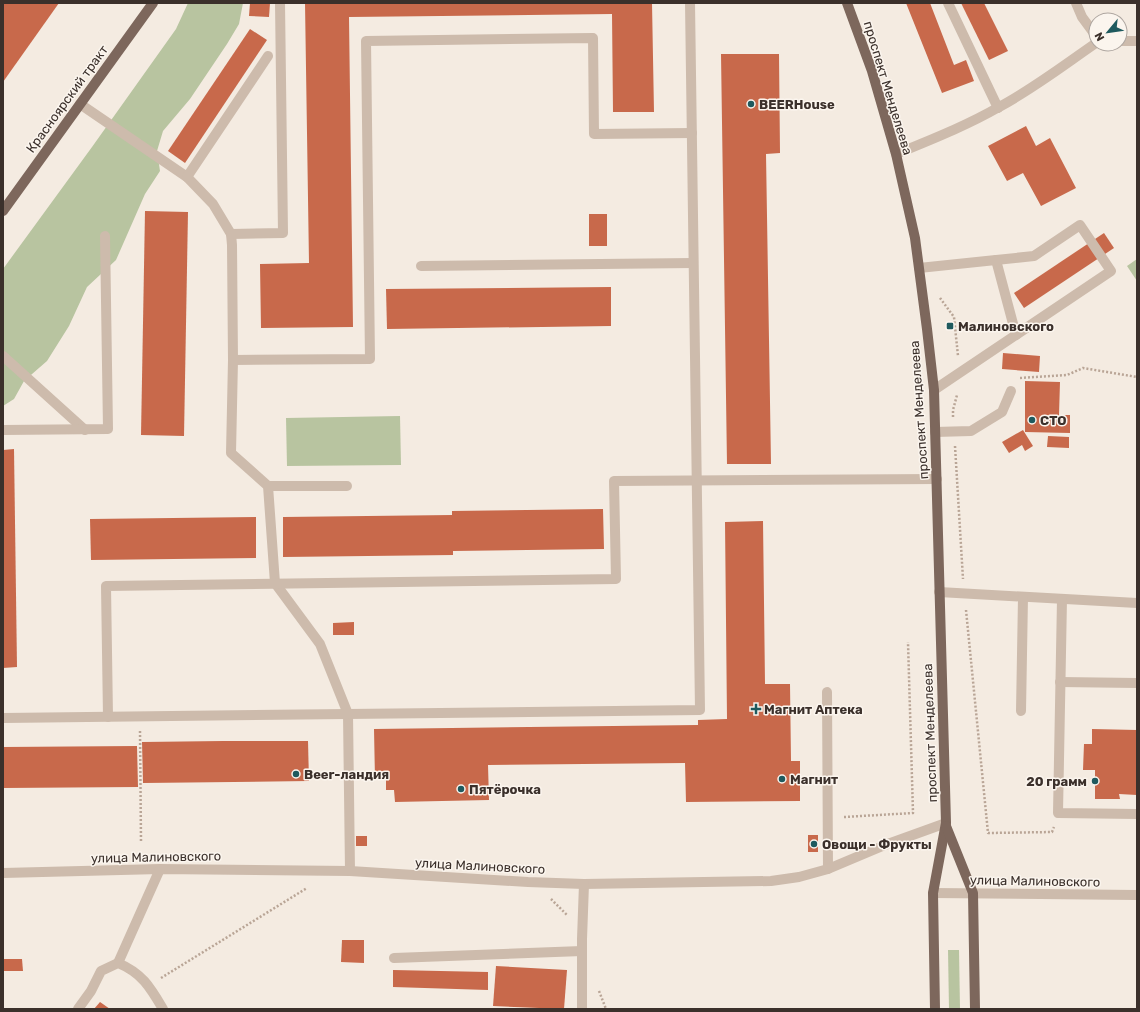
<svg xmlns="http://www.w3.org/2000/svg" width="1140" height="1012" font-family="Rubik,sans-serif">
  <style>
    .green { fill: #b8c4a0 }
    .building { fill: #c8694b }
    .lines { fill: none; stroke-linecap: round; stroke-linejoin: round }
    .path { stroke: #b9a596; stroke-width: 2.5; stroke-dasharray: 2 2; stroke-linecap: butt }
    .minor { stroke: #cdbbac; stroke-width: 10 }
    .major { stroke: #7d675c; stroke-width: 10 }
    .poi-dot { fill: #1f5a5e; stroke: #fbf5ee; stroke-width: 1.5 }
    .labels { text-anchor: middle; dominant-baseline: central; stroke-width: 3; stroke-linejoin: round; paint-order: stroke }
    .street-label { font-size: 13px; fill: #3b302b; stroke: #fbf5ee }
    .poi-label { font-size: 13px; font-weight: bold; fill: #3b302b; stroke: #fbf5ee; text-anchor: start }
  </style>
  <rect width="100%" height="100%" fill="#f4ebe1"/>
  <g class="green">
    <path d="M 188,3 L 243,3 L 239,24 L 227,44 L 190,99 L 163,131 L 157,151 L 160,171 L 145,194 L 116,260 L 87,287 L 69,326 L 47,361 L 24,381 L 14,399 L 3,406 L 3,269 L 92,147 L 176,29 Z"/>
    <path d="M 1137,259 L 1137,281 L 1127,266 Z"/>
    <path d="M 400,416 L 401,465 L 287,466 L 286,418 Z"/>
    <path d="M 948,950 L 959,950 L 960,1009 L 949,1009 Z"/>
  </g>
  <g class="building">
    <path d="M 3,3 L 59,3 L 3,82 Z"/>
    <path d="M 250,3 L 270,3 L 269,17 L 249,16 Z"/>
    <path d="M 305,3 L 652,3 L 654,112 L 613,112 L 612,14 L 349,17 L 353,327 L 261,328 L 260,264 L 309,263 Z"/>
    <path d="M 906,3 L 930,3 L 954,65 L 966,60 L 974,81 L 942,93 Z"/>
    <path d="M 961,3 L 984,3 L 1008,51 L 989,60 Z"/>
    <path d="M 250,29 L 267,40 L 185,163 L 168,151 Z"/>
    <path d="M 721,54 L 779,54 L 780,153 L 766,154 L 771,464 L 727,464 Z"/>
    <path d="M 1026,126 L 1036,146 L 1050,138 L 1076,188 L 1041,206 L 1023,173 L 1007,181 L 988,146 Z"/>
    <path d="M 145,211 L 188,212 L 184,436 L 141,435 Z"/>
    <rect x="589" y="214" width="18" height="32"/>
    <path d="M 1104,233 L 1114,248 L 1024,308 L 1014,293 Z"/>
    <path d="M 611,287 L 611,326 L 387,329 L 386,289 Z"/>
    <path d="M 1003,353 L 1040,356 L 1039,372 L 1002,369 Z"/>
    <path d="M 1025,381 L 1060,382 L 1059,415 L 1070,415 L 1070,433 L 1025,432 Z"/>
    <path d="M 1023,430 L 1033,446 L 1025,451 L 1022,445 L 1009,453 L 1002,442 Z"/>
    <path d="M 1048,436 L 1069,437 L 1069,448 L 1047,447 Z"/>
    <path d="M 14,449 L 17,667 L 3,668 L 3,450 Z"/>
    <path d="M 603,509 L 604,549 L 453,551 L 453,555 L 283,557 L 283,517 L 452,515 L 452,511 Z"/>
    <path d="M 256,517 L 256,558 L 91,560 L 90,519 Z"/>
    <path d="M 763,521 L 765,684 L 790,684 L 791,761 L 800,761 L 800,801 L 686,802 L 685,763 L 488,765 L 489,800 L 395,802 L 394,790 L 386,790 L 386,779 L 375,779 L 374,729 L 698,725 L 698,720 L 727,719 L 725,522 Z"/>
    <path d="M 354,622 L 354,635 L 333,635 L 333,623 Z"/>
    <path d="M 1092,729 L 1137,730 L 1137,795 L 1119,794 L 1120,799 L 1095,799 L 1095,770 L 1083,770 L 1084,744 L 1092,744 Z"/>
    <path d="M 223,741 L 308,741 L 309,781 L 143,783 L 142,742 Z"/>
    <path d="M 137,746 L 138,787 L 3,788 L 3,747 Z"/>
    <rect x="808" y="835" width="10" height="17"/>
    <rect x="356" y="836" width="11" height="10"/>
    <path d="M 342,940 L 364,940 L 364,963 L 341,962 Z"/>
    <path d="M 3,959 L 22,959 L 23,971 L 3,971 Z"/>
    <path d="M 496,966 L 567,970 L 564,1009 L 493,1006 Z"/>
    <path d="M 393,970 L 488,972 L 488,990 L 393,987 Z"/>
    <path d="M 100,1002 L 110,1009 L 94,1009 Z"/>
  </g>
  <g class="lines">
    <g class="path">
      <path d="M 940,298 L 954,317 L 958,356"/>
      <path d="M 1020,378 L 1067,375 L 1083,368 L 1137,377"/>
      <path d="M 953,417 L 953,410 L 957,395"/>
      <path d="M 955,446 L 963,579"/>
      <path d="M 966,610 L 988,833 L 1052,832 L 1054,827"/>
      <path d="M 140,731 L 141,842"/>
      <path d="M 844,817 L 913,813 L 908,642"/>
      <path d="M 551,899 L 567,915"/>
      <path d="M 161,978 L 307,888"/>
      <path d="M 599,991 L 606,1009"/>
    </g>
    <g class="minor">
      <path d="M 948,3 L 998,108"/>
      <path d="M 1076,3 L 1082,17 L 1096,36"/>
      <path d="M 1120,41 L 1137,41"/>
      <path d="M 80,104 L 187,177 L 213,204 L 231,234 L 232,245 L 233,360 L 231,453 L 268,486 L 275,583 L 320,644 L 348,714 L 350,871"/>
      <path d="M 896,154 C 930,140 966,126 999,107 C 1033,89 1064,65 1096,43"/>
      <path d="M 187,177 L 268,56"/>
      <path d="M 231,234 L 283,233 L 280,3"/>
      <path d="M 996,260 L 1016,335"/>
      <path d="M 421,266 L 693,263"/>
      <path d="M 919,268 L 1034,256 L 1080,225 L 1111,271 L 934,390"/>
      <path d="M 3,356 L 85,430"/>
      <path d="M 233,360 L 370,359 L 366,41 L 593,38 L 594,134 L 692,133"/>
      <path d="M 3,430 L 108,429 L 105,236"/>
      <path d="M 935,432 L 971,431 L 1002,412 L 1011,391"/>
      <path d="M 268,486 L 347,486"/>
      <path d="M 939,592 L 1137,603"/>
      <path d="M 1062,599 L 1058,813 L 1137,814"/>
      <path d="M 1060,682 L 1137,683"/>
      <path d="M 827,692 L 828,869"/>
      <path d="M 1021,711 L 1023,597"/>
      <path d="M 108,717 L 106,586 L 616,579 L 614,481 L 937,479"/>
      <path d="M 3,718 L 700,710 L 690,3"/>
      <path d="M 3,873 L 160,869 L 350,871 L 528,882 L 584,884 L 771,881 L 799,877 L 828,869 L 885,845 L 946,823"/>
      <path d="M 933,893 L 1137,895"/>
      <path d="M 394,958 L 582,951"/>
      <path d="M 118,963 L 160,869"/>
      <path d="M 78,1009 L 91,991 L 101,971 L 118,963 C 142,973 150,987 163,1009"/>
      <path d="M 582,1009 L 582,939 L 584,884"/>
    </g>
    <g class="major">
      <path d="M 847,3 L 872,71 L 896,154 L 915,238 L 927,329 L 934,390 L 946,823 L 933,893 L 935,1009"/>
      <path d="M 3,211 L 153,3"/>
      <path d="M 946,826 L 973,893 L 975,1009"/>
    </g>
  </g>
  <g class="poi-dot">
    <circle cx="751" cy="104" r="4"/>
    <rect x="946" y="322" width="8" height="8" rx="2"/>
    <circle cx="1032" cy="420" r="4"/>
    <path d="M754 703h4v4h4v4h-4v4h-4v-4h-4v-4h4z"/>
    <circle cx="296" cy="774" r="4"/>
    <circle cx="782" cy="779" r="4"/>
    <circle cx="1095" cy="781" r="4"/>
    <circle cx="461" cy="789" r="4"/>
    <circle cx="814" cy="844" r="4"/>
  </g>
  <g class="labels">
    <g class="street-label">
      <text transform="translate(888 88) rotate(73)">проспект Менделеева</text>
      <text transform="translate(67 99) rotate(-54)">Красноярский тракт</text>
      <text transform="translate(919 410) rotate(-94)">проспект Менделеева</text>
      <text transform="translate(930 733) rotate(-92)">проспект Менделеева</text>
      <text transform="translate(156 857) rotate(-1)">улица Малиновского</text>
      <text transform="translate(480 866) rotate(3)">улица Малиновского</text>
      <text transform="translate(1035 881) rotate(1)">улица Малиновского</text>
    </g>
    <g class="poi-label">
      <text x="759" y="104">BEERHouse</text>
      <text x="958" y="326">Малиновского</text>
      <text x="1040" y="420">СТО</text>
      <text x="764" y="709">Магнит Аптека</text>
      <text x="304" y="774">Beer-ландия</text>
      <text x="790" y="779">Магнит</text>
      <text x="1087" y="781" text-anchor="end">20 грамм</text>
      <text x="469" y="789">Пятёрочка</text>
      <text x="822" y="844">Овощи - Фрукты</text>
    </g>
  </g>
  <rect width="1140" height="1012" fill="none" stroke="#3b302b" stroke-width="8"/>
  <g transform="translate(1108 32) rotate(241)"><circle r="19" fill="#fbf5ee" stroke="#aea6a0"/>
  <path d="M0-3L7 15L0 10L-7 15Z" fill="#1f5a5e"/>
  <text y="-6" font-size="11" font-weight="bold" text-anchor="middle" fill="#3b302b">N</text>
  </g>
</svg>
